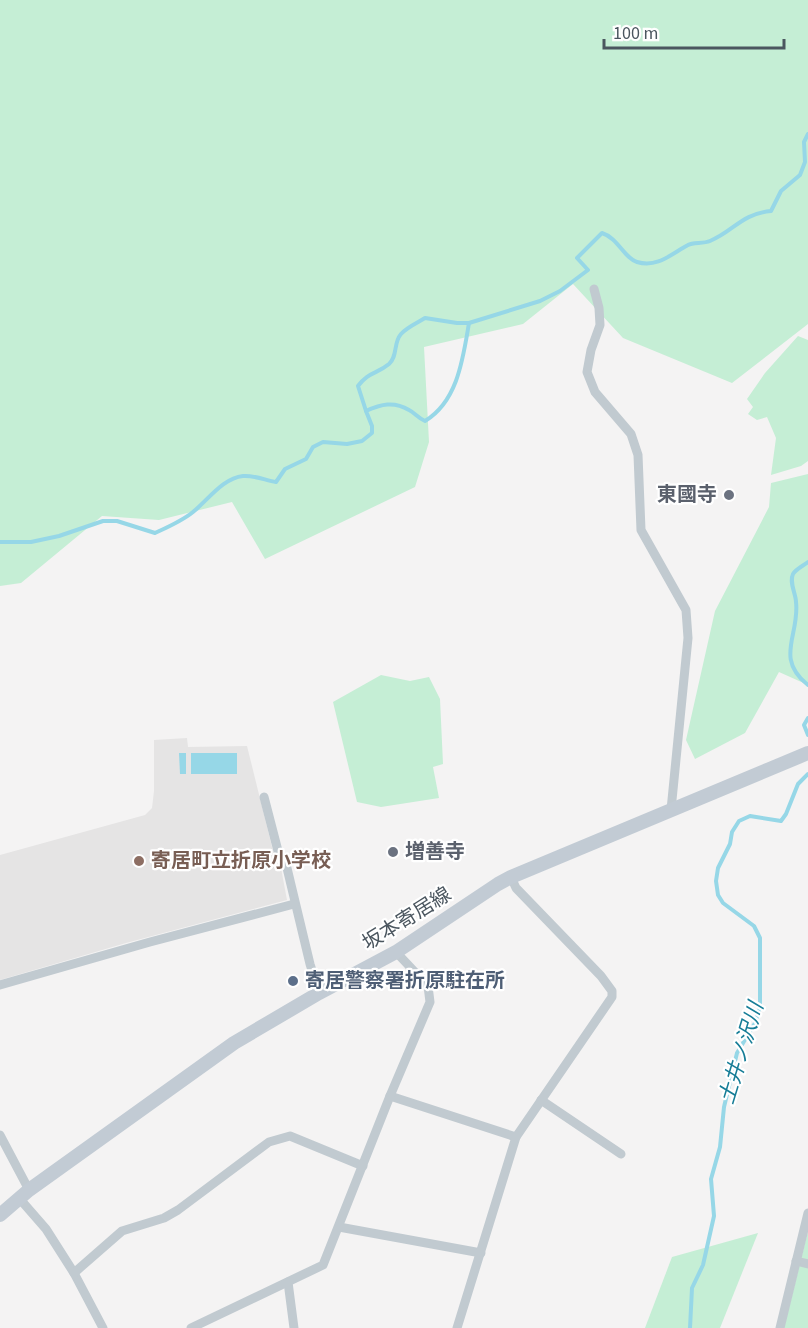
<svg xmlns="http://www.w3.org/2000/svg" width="808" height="1328" font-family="'Source Sans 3','Noto Sans JP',sans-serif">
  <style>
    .education { fill: #e5e4e4 }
    .green { fill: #c5eed5 }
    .water { fill: #96d7e7 }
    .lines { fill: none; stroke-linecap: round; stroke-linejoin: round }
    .stream { stroke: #96d7e7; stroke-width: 4 }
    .street { stroke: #c1cad0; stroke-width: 9 }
    .secondary { stroke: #c2cbd4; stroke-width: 14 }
    .worship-dot { fill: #6b7280; stroke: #fff; stroke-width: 2 }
    .education-dot { fill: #8d6e63; stroke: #fff; stroke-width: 2 }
    .service-dot { fill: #5c6f8a; stroke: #fff; stroke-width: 2 }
    .labels { text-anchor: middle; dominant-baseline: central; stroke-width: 4.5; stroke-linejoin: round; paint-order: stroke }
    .worship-label { font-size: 20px; font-weight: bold; fill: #5b616d; stroke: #fff; text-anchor: end }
    .education-label { font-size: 20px; font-weight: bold; fill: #785e54; stroke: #fff; text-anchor: start }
    .street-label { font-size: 20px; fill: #4b565f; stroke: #fff }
    .service-label { font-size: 20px; font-weight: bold; fill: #4e5e75; stroke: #fff; text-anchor: start }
    .water-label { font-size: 21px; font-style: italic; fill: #167d97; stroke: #fff }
  </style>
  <rect width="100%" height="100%" fill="#f4f3f3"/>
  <path class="education" d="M 187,738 L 188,747 L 247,746 L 273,851 L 281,868 L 287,900 L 126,943 L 0,980 L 0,855 L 145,815 L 152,808 L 154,791 L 154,740 Z"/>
  <g class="green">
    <path d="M 0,0 L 808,0 L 808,324 L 732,383 L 623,338 L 573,284 L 523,324 L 424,347 L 429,442 L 415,487 L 265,559 L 232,502 L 159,520 L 102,516 L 21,583 L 0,586 Z"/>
    <path d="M 798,336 L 808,340 L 808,461 L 801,466 L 771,475 L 776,438 L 767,417 L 757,420 L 748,414 L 753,407 L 747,399 L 765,373 Z"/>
    <path d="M 808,474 L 808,685 L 779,672 L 745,733 L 695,759 L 686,740 L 715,611 L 769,507 L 771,483 Z"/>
    <path d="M 381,675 L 410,681 L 429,677 L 440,699 L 443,764 L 433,767 L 439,798 L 381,807 L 357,802 L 333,702 Z"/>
    <path d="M 808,1231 L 808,1328 L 784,1328 Z"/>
    <path d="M 758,1233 L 720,1328 L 645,1328 L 672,1257 Z"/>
  </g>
  <g class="water">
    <path d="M 179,753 L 186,753 L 186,774 L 180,774 Z"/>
    <rect x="191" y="753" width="46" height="21"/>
  </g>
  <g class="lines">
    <g class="stream">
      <path d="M 366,411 L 358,386 C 368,372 377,374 389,364 C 398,356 393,343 401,334 C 407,327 417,323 425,318 L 457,323 L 469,323"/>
      <path d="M 0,542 L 31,542 L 59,536 L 103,521 L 117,521 L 155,533 C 168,527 182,521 193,512 C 208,500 223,478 243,476 C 253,475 265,480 276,482 L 285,469 L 306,459 L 313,447 L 323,442 L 347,444 L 362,441 L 372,433 L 372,426 L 366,411 C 381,404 394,401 409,410 C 415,413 418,418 425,421 C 458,401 463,358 469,323 L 540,301 L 560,291 L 588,270 L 577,258 L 602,233 C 618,238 624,258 637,262 C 658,268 671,254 688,245 C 693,242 703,244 710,241 C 734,231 741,214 771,211 L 781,191 L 800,175 L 805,162 L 804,142 L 808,134"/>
      <path d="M 808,562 C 803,566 796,569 793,574 C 789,583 796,594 796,602 C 800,635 774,658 808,685"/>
      <path d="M 808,718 L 804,725 L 808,735"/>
      <path d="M 690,1328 L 692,1288 L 703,1265 L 714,1216 L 711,1179 L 720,1147 L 724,1107 L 737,1053 L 755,1023 L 760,1007 L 760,938 L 754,926 L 723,903 L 718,895 L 716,881 L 718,868 L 730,844 L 732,832 L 739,821 L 750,816 L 781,821 L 786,814 L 798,784 L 808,774"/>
    </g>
    <g class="street">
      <path d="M 594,289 L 599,308 L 600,325 L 591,350 L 587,372 L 595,392 L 631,434 L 638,455 L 641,530 L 686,610 L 688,638 L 671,810"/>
      <path d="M 264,797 L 278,851 L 287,868 L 310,964 L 319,993"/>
      <path d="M 0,985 L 150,942 L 294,904"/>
      <path d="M 390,1096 L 516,1137"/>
      <path d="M 541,1100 L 621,1154"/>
      <path d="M 0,1135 L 29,1190"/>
      <path d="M 19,1198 L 46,1229 L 74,1273 L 103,1328"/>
      <path d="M 339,1227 L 481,1253"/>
      <path d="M 796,1261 L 808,1264"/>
      <path d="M 74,1273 L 122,1231 L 164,1218 L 178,1210 L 269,1142 L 290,1136 L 363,1166"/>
      <path d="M 288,1282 L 294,1328"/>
      <path d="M 191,1328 L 323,1265 L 390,1096 L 430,1002 L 428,986 L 396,952"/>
      <path d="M 457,1328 L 516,1137 L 612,997 L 612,991 L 601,976 L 516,888 L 511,877"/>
      <path d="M 780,1328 L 808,1213"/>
    </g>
    <path class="secondary" d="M 0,1215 L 29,1190 L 234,1043 L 319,993 L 396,952 L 498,884 L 511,877 L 808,753"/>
  </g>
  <g class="worship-dot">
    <circle cx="729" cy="495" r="6"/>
    <circle cx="393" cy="852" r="6"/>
  </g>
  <circle class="education-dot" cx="139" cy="861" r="6"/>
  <circle class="service-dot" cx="293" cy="981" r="6"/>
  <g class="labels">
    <g class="worship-label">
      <text x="717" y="495">東國寺</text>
      <text x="405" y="852" text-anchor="start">増善寺</text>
    </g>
    <g class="education-label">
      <text x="151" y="861">寄居町立折原小学校</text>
    </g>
    <g class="street-label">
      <text transform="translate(407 919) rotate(-32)">坂本寄居線</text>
    </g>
    <g class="service-label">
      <text x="305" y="981">寄居警察署折原駐在所</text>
    </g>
    <g class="water-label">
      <text transform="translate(741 1053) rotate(-73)">土井ノ沢川</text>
    </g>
  </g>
  <path d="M604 39v9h180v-9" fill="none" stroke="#4b565f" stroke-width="3"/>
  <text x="613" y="39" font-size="18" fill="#4b565f" stroke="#ffffff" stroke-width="4.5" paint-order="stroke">100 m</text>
</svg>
